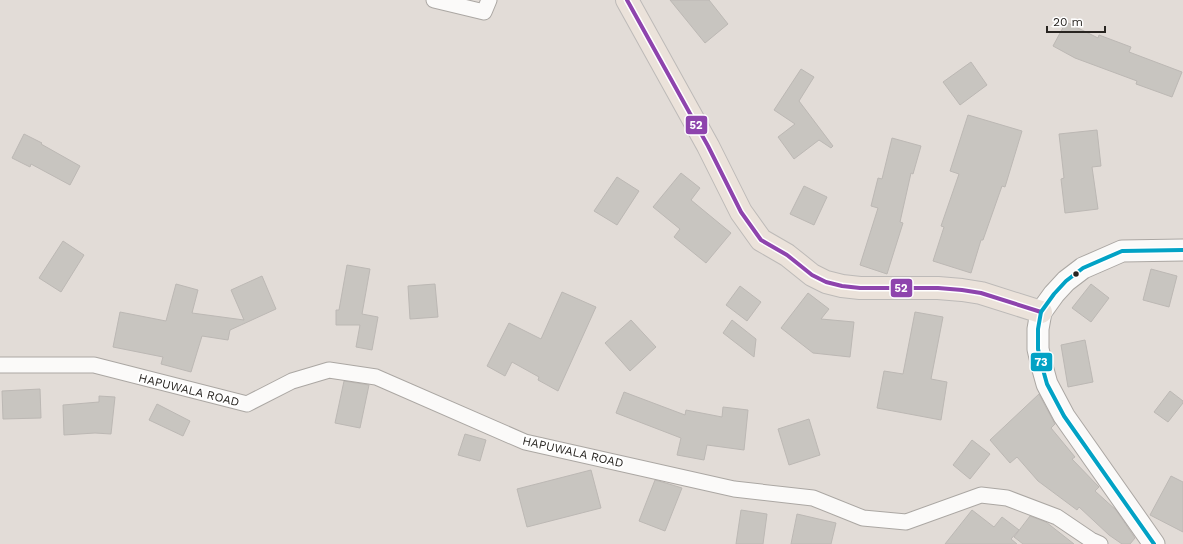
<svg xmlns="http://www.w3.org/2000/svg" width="1183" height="544" font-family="'Work Sans',sans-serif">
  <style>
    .building { fill: #c8c5c0; stroke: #bcb8b4 }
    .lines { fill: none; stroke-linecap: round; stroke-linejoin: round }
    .street-casing { stroke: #aba7a3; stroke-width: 17 }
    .secondary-casing { stroke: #aba7a3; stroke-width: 23 }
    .primary-casing { stroke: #bdbab8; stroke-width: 24 }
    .street { stroke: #fbfaf9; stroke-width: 15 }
    .secondary { stroke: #fbfaf9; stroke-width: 21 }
    .primary { stroke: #ebe2da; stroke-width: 22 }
    .bus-1-casing { stroke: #fff; stroke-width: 7 }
    .bus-2-casing { stroke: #fff; stroke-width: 7 }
    .bus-1 { stroke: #8e44ad; stroke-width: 4 }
    .bus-2 { stroke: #02a2c5; stroke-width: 4 }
    .bus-dot { fill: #282521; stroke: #fff; stroke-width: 1.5 }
    .labels { text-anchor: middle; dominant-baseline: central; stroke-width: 4; stroke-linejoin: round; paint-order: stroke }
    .street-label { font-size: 12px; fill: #282521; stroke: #fff }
    .line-badge { stroke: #fff; stroke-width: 1.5 }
    .badge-label { font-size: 11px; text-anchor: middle; font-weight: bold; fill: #fff }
  </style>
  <rect width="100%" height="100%" fill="#e2dcd7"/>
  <g class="building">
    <path d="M 670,0 L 709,0 L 728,24 L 705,43 Z"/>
    <path d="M 1066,22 L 1098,38 L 1099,35 L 1131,47 L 1129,52 L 1182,72 L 1172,97 L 1136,84 L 1137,81 L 1075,58 L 1053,46 Z"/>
    <path d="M 971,62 L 987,85 L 960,105 L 943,82 Z"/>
    <path d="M 801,69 L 814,77 L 799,101 L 833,146 L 831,148 L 819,140 L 794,159 L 778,137 L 795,124 L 774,110 Z"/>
    <path d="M 968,115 L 1022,131 L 1005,187 L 1002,186 L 983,240 L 981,240 L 971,273 L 933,261 L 944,227 L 941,226 L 959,174 L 950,171 Z"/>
    <path d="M 1097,130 L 1101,166 L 1092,167 L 1098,209 L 1065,213 L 1061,179 L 1064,178 L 1059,134 Z"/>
    <path d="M 24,134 L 42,143 L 41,144 L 80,166 L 70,185 L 31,164 L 30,167 L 12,158 Z"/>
    <path d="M 892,138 L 921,146 L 913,174 L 911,173 L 900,222 L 903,223 L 887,274 L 860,265 L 878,208 L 871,206 L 878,178 L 882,179 Z"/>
    <path d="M 681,173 L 700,188 L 691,200 L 731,233 L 706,263 L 674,237 L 680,229 L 653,207 Z"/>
    <path d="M 617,177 L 639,191 L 617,225 L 594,211 Z"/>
    <path d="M 804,186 L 827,197 L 814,225 L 790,214 Z"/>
    <path d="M 63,241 L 84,255 L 61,292 L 39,278 Z"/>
    <path d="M 347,265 L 370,269 L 362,314 L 378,317 L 372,350 L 356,347 L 360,325 L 336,325 L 336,310 L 339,310 Z"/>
    <path d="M 1151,269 L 1177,276 L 1169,307 L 1143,300 Z"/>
    <path d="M 262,276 L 276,309 L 230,330 L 228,340 L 202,336 L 191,372 L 161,364 L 163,357 L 113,347 L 120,312 L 166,321 L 176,284 L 198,290 L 192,313 L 244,320 L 231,290 Z"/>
    <path d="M 435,284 L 438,317 L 410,319 L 408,286 Z"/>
    <path d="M 1091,284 L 1109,298 L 1091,322 L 1072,308 Z"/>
    <path d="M 740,286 L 761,302 L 747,321 L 726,305 Z"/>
    <path d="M 562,292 L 596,307 L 558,391 L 538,380 L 539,377 L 512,362 L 505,376 L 487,366 L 509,323 L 541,339 Z"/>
    <path d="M 808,293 L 829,309 L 821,319 L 854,322 L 850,357 L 813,353 L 781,328 Z"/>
    <path d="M 915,312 L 943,317 L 931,379 L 947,382 L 941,420 L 877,408 L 884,371 L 903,374 Z"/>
    <path d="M 631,320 L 656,347 L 630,371 L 605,343 Z"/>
    <path d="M 732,320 L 756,339 L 754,357 L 723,333 Z"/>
    <path d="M 1085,340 L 1093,382 L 1068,387 L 1061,345 Z"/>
    <path d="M 344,381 L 369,385 L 360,428 L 335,423 Z"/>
    <path d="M 40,389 L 41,418 L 3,419 L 2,391 Z"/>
    <path d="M 1170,391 L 1183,401 L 1183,403 L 1168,422 L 1154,412 Z"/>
    <path d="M 624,392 L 685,415 L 686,410 L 722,417 L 723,407 L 748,410 L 744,450 L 707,445 L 704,460 L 677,455 L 681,438 L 616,413 Z"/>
    <path d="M 1039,394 L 1055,424 L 1051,428 L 1075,457 L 1072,459 L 1099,487 L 1095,491 L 1116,510 L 1135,538 L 1130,544 L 1122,544 L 1109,535 L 1079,507 L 1077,510 L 1038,481 L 1017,457 L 1010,463 L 990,440 Z"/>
    <path d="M 99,396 L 115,397 L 111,434 L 95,433 L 64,435 L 63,405 L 99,402 Z"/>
    <path d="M 157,404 L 190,421 L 183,436 L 149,420 Z"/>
    <path d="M 809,419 L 820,455 L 789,465 L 778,429 Z"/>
    <path d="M 465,434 L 486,440 L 480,461 L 458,455 Z"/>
    <path d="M 972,440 L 990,454 L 970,479 L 953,465 Z"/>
    <path d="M 591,470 L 601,508 L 527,527 L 517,489 Z"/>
    <path d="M 1171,476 L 1183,482 L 1183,532 L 1150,515 Z"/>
    <path d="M 655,480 L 669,484 L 682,488 L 665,531 L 639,521 Z"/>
    <path d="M 741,510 L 767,514 L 763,544 L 736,544 Z"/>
    <path d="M 972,510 L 994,527 L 1002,517 L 1019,530 L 1011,539 L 1017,544 L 945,544 Z"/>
    <path d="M 797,514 L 836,523 L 831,544 L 791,544 Z"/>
    <path d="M 1030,516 L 1046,522 L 1074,544 L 1023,544 L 1014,537 Z"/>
  </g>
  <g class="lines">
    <g class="street-casing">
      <g id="street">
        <path d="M 434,0 L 484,12 L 489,0"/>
        <path d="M 0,365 L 94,365 L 247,404 L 292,381 L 329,370 L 376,377 L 525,442 L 734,489 L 813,498 L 863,518 L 906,522 L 981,495 L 1007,498 L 1057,517 L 1091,540 L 1100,544"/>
      </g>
    </g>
    <g class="secondary-casing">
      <path id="secondary" d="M 1154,544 L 1064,416 L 1047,384 L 1042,366 L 1038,349 L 1038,329 L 1041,312 L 1054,294 L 1066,281 L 1083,268 L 1122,251 L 1183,250"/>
    </g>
    <g class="primary-casing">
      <path id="primary" d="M 627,0 L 708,146 L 741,212 L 761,240 L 787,255 L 812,275 L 826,282 L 842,286 L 860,288 L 938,288 L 962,290 L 981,293 L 1041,312"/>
    </g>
    <use href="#street" class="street"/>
    <use href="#secondary" class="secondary"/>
    <use href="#primary" class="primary"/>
    <g class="bus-1-casing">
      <path id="bus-1" d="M 627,0 L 708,146 L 741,212 L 761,240 L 787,255 L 812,275 L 826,282 L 842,286 L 860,288 L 938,288 L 962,290 L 981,293 L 1041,312"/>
    </g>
    <g class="bus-2-casing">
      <path id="bus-2" d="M 1154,544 L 1064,416 L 1047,384 L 1042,366 L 1038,349 L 1038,329 L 1041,312 L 1054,294 L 1066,281 L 1083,268 L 1122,251 L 1183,250"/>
    </g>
    <use href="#bus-1" class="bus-1"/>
    <use href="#bus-2" class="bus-2"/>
  </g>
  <circle class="bus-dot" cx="1076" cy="274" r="3.5"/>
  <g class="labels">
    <g class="street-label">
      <text transform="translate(189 390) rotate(14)">HAPUWALA ROAD</text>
      <text transform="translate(573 452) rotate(13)">HAPUWALA ROAD</text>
    </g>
  </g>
  <g class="line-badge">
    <rect x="685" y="115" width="23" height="20" rx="4" fill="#8e44ad"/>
    <rect x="890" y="278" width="23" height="20" rx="4" fill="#8e44ad"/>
    <rect x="1030" y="352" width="23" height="20" rx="4" fill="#02a2c5"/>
  </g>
  <g class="badge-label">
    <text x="696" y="129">52</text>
    <text x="901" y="292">52</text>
    <text x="1041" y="366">73</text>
  </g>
  <path d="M1047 26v6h58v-6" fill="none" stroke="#282521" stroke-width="2"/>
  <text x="1053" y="26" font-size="12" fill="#282521" stroke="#ffffff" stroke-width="3" paint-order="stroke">20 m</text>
</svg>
